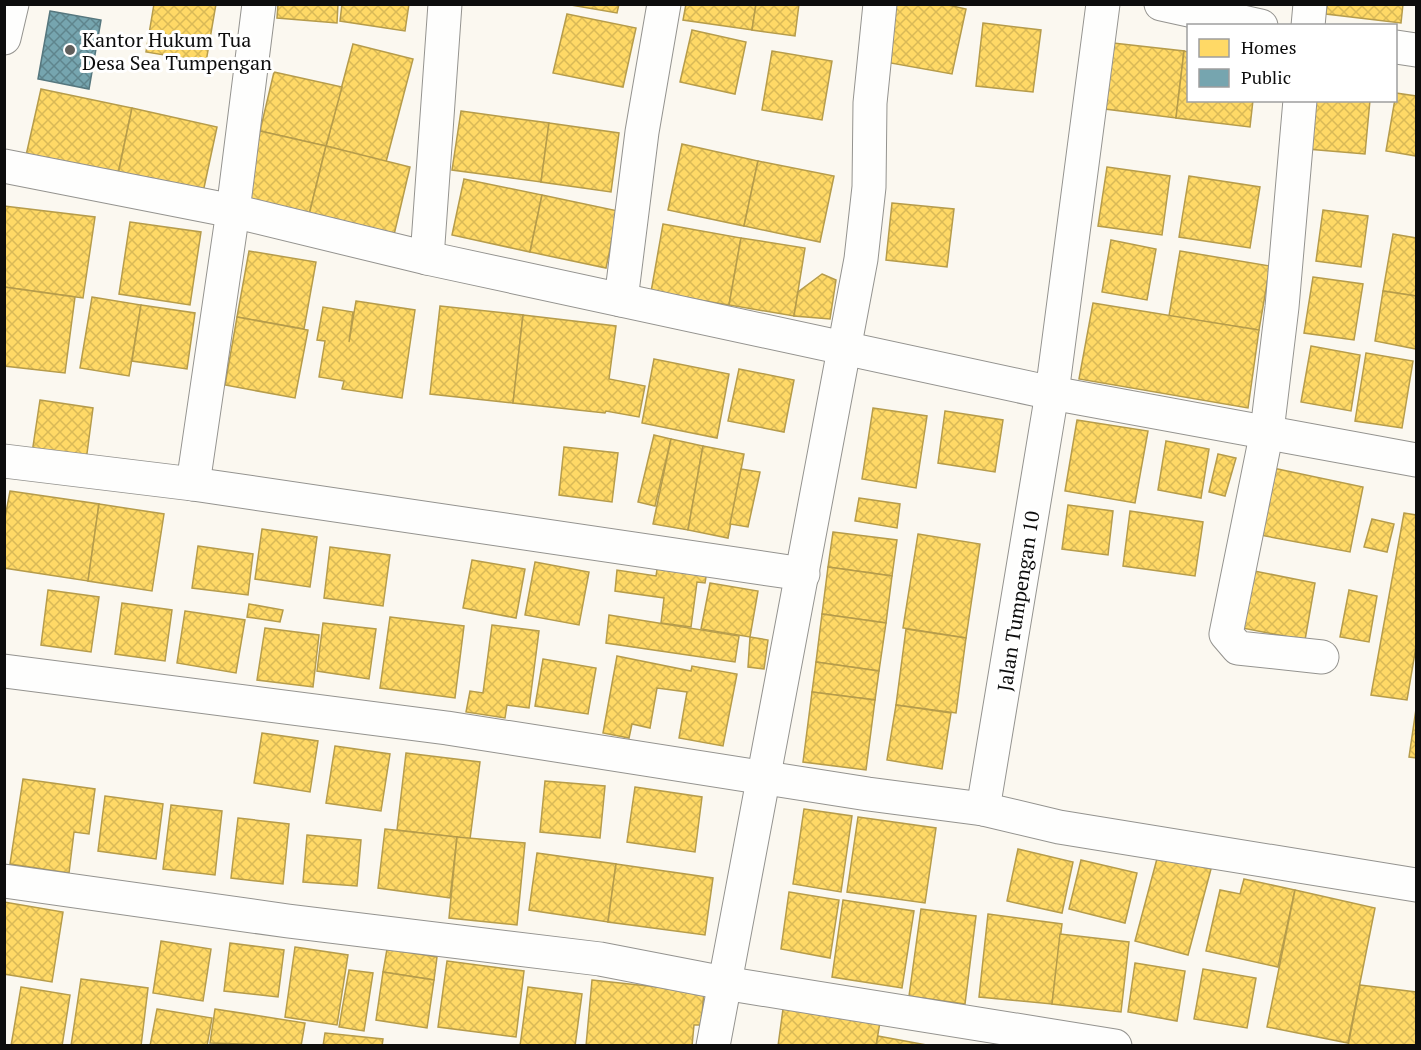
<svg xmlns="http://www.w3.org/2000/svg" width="1421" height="1050" font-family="'PT Serif',serif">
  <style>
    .homes { fill: url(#homes-cross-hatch); stroke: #b69c4b; stroke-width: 1.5 }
    .public { fill: url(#public-cross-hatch); stroke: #56777e; stroke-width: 1.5 }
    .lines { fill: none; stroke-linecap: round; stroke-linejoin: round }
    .minor-casing { stroke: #94938f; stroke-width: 35 }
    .minor { stroke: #fefefd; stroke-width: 33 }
    .poi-dot { fill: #605f5c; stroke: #fff; stroke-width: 2 }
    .labels { text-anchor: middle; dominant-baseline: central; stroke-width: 6; stroke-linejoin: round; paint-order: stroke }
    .poi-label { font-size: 20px; fill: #0d0d0d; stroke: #fff; text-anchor: start }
    .street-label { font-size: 20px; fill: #0d0d0d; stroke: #fff }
  </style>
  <defs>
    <pattern id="homes-cross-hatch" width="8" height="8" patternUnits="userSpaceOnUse" patternTransform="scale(1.5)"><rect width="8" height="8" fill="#ffd966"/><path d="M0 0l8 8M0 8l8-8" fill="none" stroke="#d9b957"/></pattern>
    <pattern id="public-cross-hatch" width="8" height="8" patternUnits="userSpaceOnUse" patternTransform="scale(1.5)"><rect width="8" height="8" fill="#76a5af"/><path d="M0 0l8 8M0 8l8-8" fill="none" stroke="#5f858d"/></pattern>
  </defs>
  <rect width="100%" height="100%" fill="#fbf8f0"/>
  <g class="homes">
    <path d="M 154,4 L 216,4 L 206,62 L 146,52 Z"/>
    <path d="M 278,4 L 338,4 L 337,23 L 277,18 Z"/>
    <path d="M 342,4 L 409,4 L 405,31 L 340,21 Z"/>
    <path d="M 565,4 L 619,4 L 617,13 Z"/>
    <path d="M 686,4 L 756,4 L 752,30 L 683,20 Z"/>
    <path d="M 756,4 L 799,4 L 795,36 L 752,30 Z"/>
    <path d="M 896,4 L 944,4 L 966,9 L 952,74 L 885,62 Z"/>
    <path d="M 1327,4 L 1403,4 L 1401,23 L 1326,14 Z"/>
    <path d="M 567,14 L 636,28 L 623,87 L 553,73 Z"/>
    <path d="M 983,23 L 1041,30 L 1033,92 L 976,86 Z"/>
    <path d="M 692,30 L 746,42 L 735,94 L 680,82 Z"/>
    <path d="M 1113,43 L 1184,51 L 1176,118 L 1105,109 Z"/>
    <path d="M 353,44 L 413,59 L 386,162 L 326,146 Z"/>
    <path d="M 772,51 L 832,61 L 822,120 L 762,110 Z"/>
    <path d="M 1184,51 L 1188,52 L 1188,100 L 1253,100 L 1250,127 L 1176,118 Z"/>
    <path d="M 274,72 L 342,87 L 326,146 L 260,131 Z"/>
    <path d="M 41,89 L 132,108 L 117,179 L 25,160 Z"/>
    <path d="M 1396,93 L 1416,96 L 1416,156 L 1386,151 Z"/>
    <path d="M 1312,100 L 1370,100 L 1365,154 L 1307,149 Z"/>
    <path d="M 132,108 L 217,127 L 202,197 L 117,179 Z"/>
    <path d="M 461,111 L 549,123 L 541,182 L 452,170 Z"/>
    <path d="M 549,123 L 619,133 L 611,192 L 541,182 Z"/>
    <path d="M 260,131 L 326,146 L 308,219 L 243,203 Z"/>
    <path d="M 682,144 L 758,161 L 744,226 L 668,210 Z"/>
    <path d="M 326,146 L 410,167 L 393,239 L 308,219 Z"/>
    <path d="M 758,161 L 834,176 L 820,242 L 744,226 Z"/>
    <path d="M 1107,167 L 1170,176 L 1162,235 L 1098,226 Z"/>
    <path d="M 1189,176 L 1260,187 L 1250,248 L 1179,237 Z"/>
    <path d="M 464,179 L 542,195 L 530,252 L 452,235 Z"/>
    <path d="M 542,195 L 618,211 L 606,268 L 530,252 Z"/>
    <path d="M 892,203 L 954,209 L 947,267 L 886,260 Z"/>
    <path d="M 4,206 L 95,217 L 83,298 L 4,287 Z"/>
    <path d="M 1323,210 L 1368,216 L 1361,267 L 1316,261 Z"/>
    <path d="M 130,222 L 201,232 L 190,305 L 119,294 Z"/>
    <path d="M 663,224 L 741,238 L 729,305 L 651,292 Z"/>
    <path d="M 1393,234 L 1416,238 L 1416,296 L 1383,291 Z"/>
    <path d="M 741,238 L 805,248 L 794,316 L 729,305 Z"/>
    <path d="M 1111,240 L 1156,249 L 1147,300 L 1102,292 Z"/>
    <path d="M 249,251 L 316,262 L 304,329 L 237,317 Z"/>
    <path d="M 1180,251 L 1270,266 L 1259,330 L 1169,316 Z"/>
    <path d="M 822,274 L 836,280 L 830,319 L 794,316 L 798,292 Z"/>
    <path d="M 1313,277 L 1363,284 L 1354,340 L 1304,333 Z"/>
    <path d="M 4,287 L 75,297 L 65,373 L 4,366 Z"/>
    <path d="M 1383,291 L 1416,296 L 1416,349 L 1375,341 Z"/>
    <path d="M 92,297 L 141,305 L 129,376 L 80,368 Z"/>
    <path d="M 356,301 L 415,310 L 402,398 L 342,389 L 344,381 L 319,377 L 325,341 L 317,340 L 323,307 L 353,312 L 349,342 Z"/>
    <path d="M 1093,303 L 1259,330 L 1248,408 L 1079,379 Z"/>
    <path d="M 141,305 L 195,313 L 187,369 L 132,361 Z"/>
    <path d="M 440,306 L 523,315 L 513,403 L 430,394 Z"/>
    <path d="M 523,315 L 616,326 L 609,379 L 645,386 L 639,417 L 606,411 L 605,413 L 513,403 Z"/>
    <path d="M 237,317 L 308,330 L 295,398 L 225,385 Z"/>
    <path d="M 1311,346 L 1360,355 L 1351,411 L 1301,402 Z"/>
    <path d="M 1366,353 L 1413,361 L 1402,428 L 1355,421 Z"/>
    <path d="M 654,359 L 729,374 L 717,438 L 642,423 Z"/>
    <path d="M 739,369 L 794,380 L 784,432 L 728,421 Z"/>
    <path d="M 40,400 L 93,408 L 86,461 L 32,453 Z"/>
    <path d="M 873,408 L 927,416 L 916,488 L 862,479 Z"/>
    <path d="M 945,411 L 1003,420 L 995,472 L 938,463 Z"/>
    <path d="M 1077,420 L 1148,431 L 1135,503 L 1065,491 Z"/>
    <path d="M 654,435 L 671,439 L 655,506 L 638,502 Z"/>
    <path d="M 671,439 L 703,446 L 688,530 L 653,524 Z"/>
    <path d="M 1166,441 L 1209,449 L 1201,498 L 1158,490 Z"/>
    <path d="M 703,446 L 744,454 L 728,538 L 688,530 Z"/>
    <path d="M 564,447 L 618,453 L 612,502 L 559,495 Z"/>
    <path d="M 1218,454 L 1236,458 L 1225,496 L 1209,492 Z"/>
    <path d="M 1273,468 L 1363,487 L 1350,552 L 1260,535 Z"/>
    <path d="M 741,469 L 760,472 L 748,527 L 730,524 Z"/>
    <path d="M 10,491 L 99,504 L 88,581 L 4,568 L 4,523 Z"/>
    <path d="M 859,498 L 900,504 L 897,528 L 855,521 Z"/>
    <path d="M 99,504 L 164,514 L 152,591 L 88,581 Z"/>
    <path d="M 1068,505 L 1113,511 L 1108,555 L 1062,549 Z"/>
    <path d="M 1130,511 L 1203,522 L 1195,576 L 1123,566 Z"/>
    <path d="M 1404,513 L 1416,515 L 1416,647 L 1407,700 L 1371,695 Z"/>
    <path d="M 1372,519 L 1394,524 L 1387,552 L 1364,547 Z"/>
    <path d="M 262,529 L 317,537 L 310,587 L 255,579 Z"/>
    <path d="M 833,532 L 897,540 L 892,576 L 828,567 Z"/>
    <path d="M 918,534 L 980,544 L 966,638 L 903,628 Z"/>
    <path d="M 198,546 L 253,554 L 248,595 L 192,588 Z"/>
    <path d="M 330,547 L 390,555 L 383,606 L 324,598 Z"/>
    <path d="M 472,560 L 525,569 L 516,618 L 463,608 Z"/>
    <path d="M 535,562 L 589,572 L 579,625 L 525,615 Z"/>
    <path d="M 658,563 L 707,571 L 705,583 L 697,582 L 691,627 L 661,623 L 664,598 L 615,591 L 617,570 L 656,576 Z"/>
    <path d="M 828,567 L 892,576 L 886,623 L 822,614 Z"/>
    <path d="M 1249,570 L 1315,583 L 1305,640 L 1237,627 Z"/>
    <path d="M 710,583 L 758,591 L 750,637 L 701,629 Z"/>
    <path d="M 48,590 L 99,597 L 91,652 L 41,645 Z"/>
    <path d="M 1349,590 L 1377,596 L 1369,642 L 1340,637 Z"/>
    <path d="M 122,603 L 172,610 L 165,661 L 115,654 Z"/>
    <path d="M 249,604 L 283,610 L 280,622 L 247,617 Z"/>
    <path d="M 185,611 L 245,620 L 236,673 L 177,663 Z"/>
    <path d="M 822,614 L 886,623 L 879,671 L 816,662 Z"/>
    <path d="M 609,615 L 739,636 L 735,662 L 606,643 Z"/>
    <path d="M 390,617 L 464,626 L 455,698 L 380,688 Z"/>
    <path d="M 323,623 L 376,629 L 369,679 L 317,671 Z"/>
    <path d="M 492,625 L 539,631 L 529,708 L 507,705 L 505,718 L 466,712 L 470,691 L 483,693 Z"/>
    <path d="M 265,628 L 319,635 L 313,687 L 257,680 Z"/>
    <path d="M 906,629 L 966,638 L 956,713 L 896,705 Z"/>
    <path d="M 750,637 L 768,640 L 764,669 L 748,667 Z"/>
    <path d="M 617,656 L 691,671 L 692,666 L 737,674 L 723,746 L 679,738 L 687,692 L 657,688 L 650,728 L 632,724 L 629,738 L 603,733 Z"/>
    <path d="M 543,659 L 596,668 L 588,714 L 535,706 Z"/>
    <path d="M 816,662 L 879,671 L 875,700 L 812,692 Z"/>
    <path d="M 812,692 L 875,700 L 866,770 L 803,762 Z"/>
    <path d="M 896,705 L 951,713 L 942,769 L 887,760 Z"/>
    <path d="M 1416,709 L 1416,758 L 1409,757 Z"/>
    <path d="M 262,733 L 318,741 L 310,792 L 254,783 Z"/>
    <path d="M 335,746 L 390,754 L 381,811 L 326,803 Z"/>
    <path d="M 406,753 L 480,762 L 470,839 L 397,830 Z"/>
    <path d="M 23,779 L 95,789 L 89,834 L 74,832 L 69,873 L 10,864 Z"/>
    <path d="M 545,781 L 605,786 L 600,838 L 540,832 Z"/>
    <path d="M 635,787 L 702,797 L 695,852 L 627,842 Z"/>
    <path d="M 105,796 L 163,804 L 156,859 L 98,851 Z"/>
    <path d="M 171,805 L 222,811 L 215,875 L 163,869 Z"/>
    <path d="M 804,809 L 852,816 L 841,892 L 793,884 Z"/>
    <path d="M 858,817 L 936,828 L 925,903 L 847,892 Z"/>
    <path d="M 238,818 L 289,824 L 283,884 L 231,878 Z"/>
    <path d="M 385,829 L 457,837 L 450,898 L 378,888 Z"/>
    <path d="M 307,835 L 361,840 L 357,886 L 303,882 Z"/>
    <path d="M 457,837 L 525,843 L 517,925 L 449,918 Z"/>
    <path d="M 1018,849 L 1073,862 L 1062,913 L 1007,901 Z"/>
    <path d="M 537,853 L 616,864 L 608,922 L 529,910 Z"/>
    <path d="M 1158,855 L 1211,869 L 1188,955 L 1135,941 Z"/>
    <path d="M 1081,860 L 1137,873 L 1125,923 L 1069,909 Z"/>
    <path d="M 616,864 L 713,878 L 705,935 L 608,922 Z"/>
    <path d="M 1244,879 L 1295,890 L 1278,967 L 1206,951 L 1220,890 L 1240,894 Z"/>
    <path d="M 1295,890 L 1375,908 L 1348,1043 L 1267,1027 Z"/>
    <path d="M 789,892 L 839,900 L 830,958 L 781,949 Z"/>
    <path d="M 843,900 L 914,911 L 902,988 L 832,977 Z"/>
    <path d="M 4,902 L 63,912 L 52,982 L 4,974 Z"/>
    <path d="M 921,909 L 976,916 L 965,1004 L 909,996 Z"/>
    <path d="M 988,914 L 1062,924 L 1052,1004 L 979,997 Z"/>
    <path d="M 1060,934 L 1129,942 L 1121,1012 L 1052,1004 Z"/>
    <path d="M 161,941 L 211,949 L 203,1001 L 153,993 Z"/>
    <path d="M 230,943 L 284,950 L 278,997 L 224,991 Z"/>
    <path d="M 295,947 L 348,955 L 337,1025 L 285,1017 Z"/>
    <path d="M 387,949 L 437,957 L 434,980 L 383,972 Z"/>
    <path d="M 447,961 L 524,971 L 516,1037 L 438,1027 Z"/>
    <path d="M 1135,963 L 1185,971 L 1177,1021 L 1128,1012 Z"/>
    <path d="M 1203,969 L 1256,978 L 1247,1028 L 1194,1019 Z"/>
    <path d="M 349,970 L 373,973 L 364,1031 L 339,1027 Z"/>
    <path d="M 383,972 L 434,980 L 427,1028 L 376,1020 Z"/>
    <path d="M 81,979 L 148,988 L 141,1046 L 71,1046 Z"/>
    <path d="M 592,980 L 704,992 L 701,1025 L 694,1025 L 692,1046 L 586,1046 Z"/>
    <path d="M 1360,985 L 1416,992 L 1416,1046 L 1348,1046 Z"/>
    <path d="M 21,987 L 70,995 L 62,1046 L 11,1046 Z"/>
    <path d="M 528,987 L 582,994 L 575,1046 L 520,1046 Z"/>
    <path d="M 157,1009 L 212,1018 L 207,1046 L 150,1046 Z"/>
    <path d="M 215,1009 L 305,1023 L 301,1046 L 210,1043 Z"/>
    <path d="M 783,1009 L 880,1022 L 876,1046 L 778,1046 Z"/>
    <path d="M 325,1033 L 383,1039 L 382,1046 L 323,1046 Z"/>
    <path d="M 878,1036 L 932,1046 L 876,1046 Z"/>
  </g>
  <path class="public" d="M 50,11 L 101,20 L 89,89 L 38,79 Z"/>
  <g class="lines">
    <g class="minor-casing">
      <g id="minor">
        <path d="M 1161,4 L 1261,26"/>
        <path d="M 1308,26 L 1310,4"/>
        <path d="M 4,38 L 12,4"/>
        <path d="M 1396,47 L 1416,50"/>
        <path d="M 1300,100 L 1282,307 L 1267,431 L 1226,634 L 1238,648 L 1322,657"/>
        <path d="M 4,166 L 233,211 L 427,258 L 1052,393 L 1416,460"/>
        <path d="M 427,258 L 445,4"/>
        <path d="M 621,300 L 642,132 L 664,4"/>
        <path d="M 4,461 L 193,484 L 803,574"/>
        <path d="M 193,484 L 233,211 L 259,4"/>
        <path d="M 4,671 L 447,728 L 868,794 L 983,809 L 1059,827 L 1416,885"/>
        <path d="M 983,809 L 1052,393 L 1103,4"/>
        <path d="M 4,881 L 288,921 L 600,959 L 724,983 L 1115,1046"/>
        <path d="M 713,1046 L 861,259 L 869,187 L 870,103 L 880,4"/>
      </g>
    </g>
    <use href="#minor" class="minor"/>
  </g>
  <circle class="poi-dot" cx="70" cy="50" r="6"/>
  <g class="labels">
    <g class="poi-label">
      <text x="82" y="39">Kantor Hukum Tua<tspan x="82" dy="23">Desa Sea Tumpengan</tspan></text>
    </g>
    <g class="street-label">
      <text transform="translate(1018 601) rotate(-81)">Jalan Tumpengan 10</text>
    </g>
  </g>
  <rect width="1421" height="1050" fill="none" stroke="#0d0d0d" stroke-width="12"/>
  <rect x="1187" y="24" width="210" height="78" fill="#ffffff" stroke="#9e9e9e" stroke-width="1.5"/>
  <rect x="1199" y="39" width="30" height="18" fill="#ffd966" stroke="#9e9e9e" stroke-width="1.5"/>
  <text x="1241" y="54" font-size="18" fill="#0d0d0d">Homes</text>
  <rect x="1199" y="69" width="30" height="18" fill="#76a5af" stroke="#9e9e9e" stroke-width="1.5"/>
  <text x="1241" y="84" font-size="18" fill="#0d0d0d">Public</text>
</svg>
